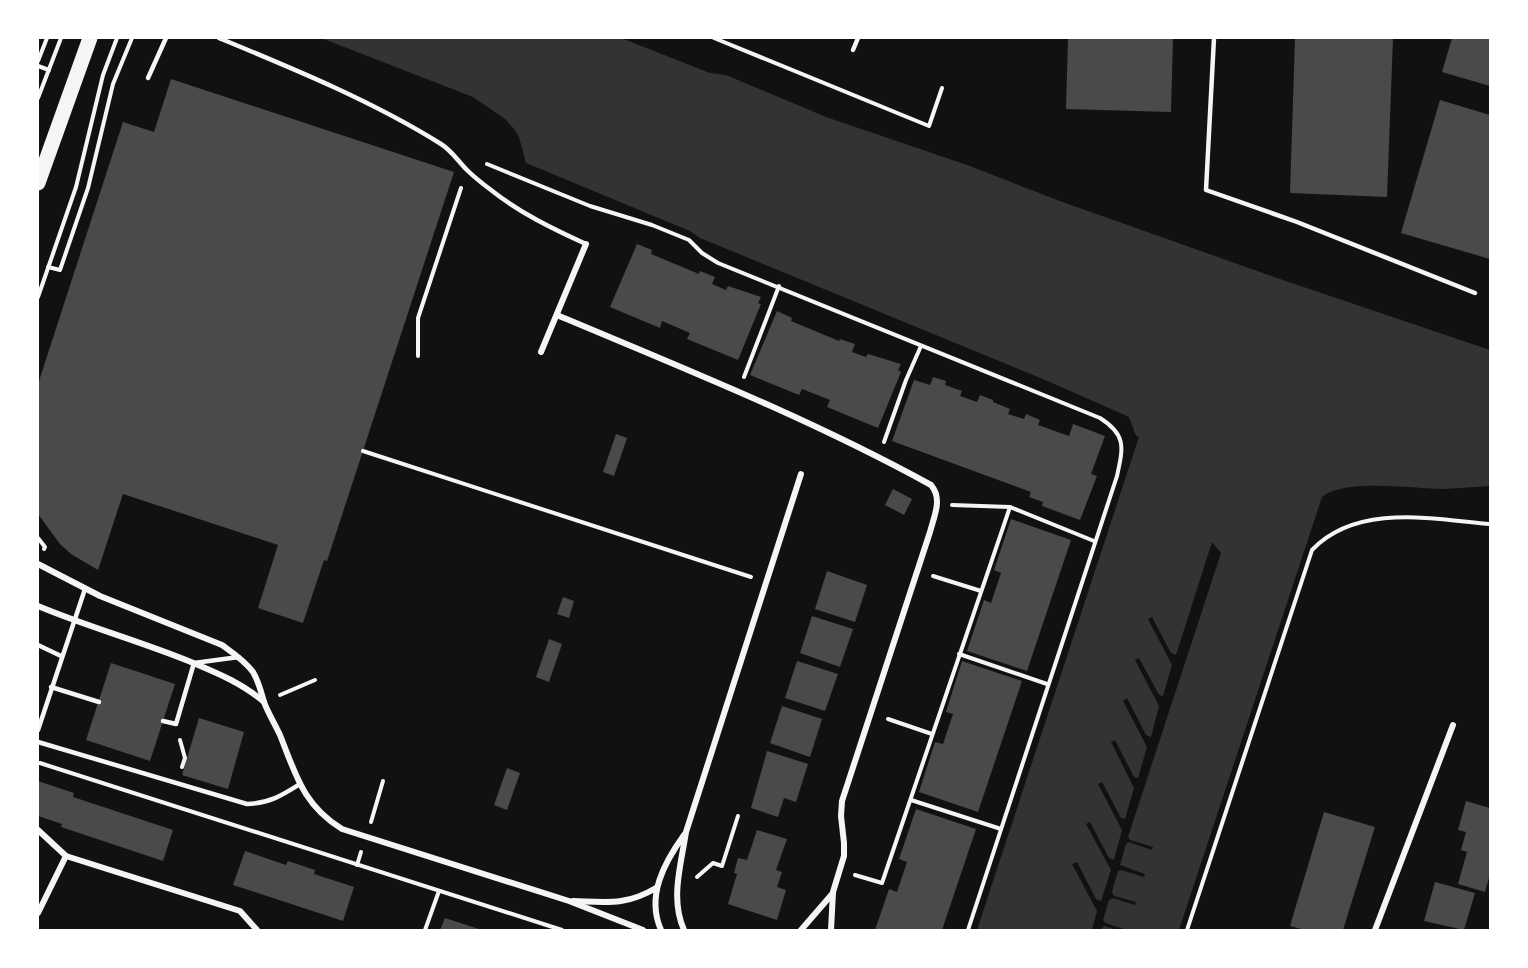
<svg xmlns="http://www.w3.org/2000/svg" width="1528" height="968" font-family="'Golos Text',sans-serif">
  <style>
    .water { fill: #333 }
    .pier { fill: #111 }
    .building { fill: #4a4a4a }
    .lines { fill: none; stroke-linecap: round; stroke-linejoin: round }
    .path { stroke: #f5f5f5; stroke-width: 4 }
    .service { stroke: #f5f5f5; stroke-width: 4.5 }
    .minor { stroke: #f5f5f5; stroke-width: 6 }
    .primary { stroke: #f5f5f5; stroke-width: 15 }
  </style>
  <rect width="100%" height="100%" fill="#111"/>
  <path class="water" d="M 321,38 L 621,38 L 710,73 L 726,75 L 826,117 L 970,166 L 1057,200 L 1274,277 L 1490,350 L 1490,486 C 1475,487 1460,488 1444,489 C 1414,489 1345,478 1322,497 L 1179,930 L 977,930 L 1139,437 L 1136,436 L 1129,417 L 1043,379 L 700,238 L 690,231 L 526,163 L 519,137 L 514,129 L 505,119 L 473,97 Z"/>
  <path class="pier" d="M 1212,542 L 1221,553 L 1128,837 L 1130,840 L 1153,847 L 1152,850 L 1129,842 L 1126,844 L 1120,865 L 1145,874 L 1144,877 L 1121,870 L 1118,871 L 1112,892 L 1114,896 L 1136,902 L 1135,905 L 1113,898 L 1109,900 L 1103,920 L 1105,923 L 1127,930 L 1118,930 L 1104,926 L 1100,930 L 1092,930 L 1097,911 L 1072,864 L 1077,862 L 1096,899 L 1101,901 L 1111,870 L 1086,824 L 1090,822 L 1109,858 L 1114,860 L 1122,830 L 1098,784 L 1102,782 L 1121,818 L 1125,819 L 1134,788 L 1111,742 L 1115,740 L 1134,777 L 1138,778 L 1147,747 L 1123,701 L 1127,698 L 1146,735 L 1151,737 L 1159,706 L 1135,660 L 1139,658 L 1159,695 L 1163,696 L 1172,665 L 1148,619 L 1152,617 L 1171,653 L 1176,655 Z"/>
  <g class="building">
    <path d="M 1068,38 L 1173,38 L 1171,112 L 1066,109 Z"/>
    <path d="M 1295,38 L 1393,38 L 1387,197 L 1290,193 Z"/>
    <path d="M 1452,38 L 1490,38 L 1490,86 L 1442,72 Z"/>
    <path d="M 171,79 L 454,172 L 327,561 L 324,560 L 303,623 L 258,608 L 278,545 L 123,494 L 98,570 L 71,554 L 60,544 L 38,514 L 38,384 L 123,122 L 154,132 Z"/>
    <path d="M 1440,100 L 1490,115 L 1490,259 L 1401,233 Z"/>
    <path d="M 637,244 L 652,250 L 651,254 L 699,274 L 700,271 L 715,277 L 712,284 L 726,290 L 728,286 L 761,297 L 758,303 L 761,304 L 738,360 L 687,339 L 690,333 L 662,321 L 660,328 L 610,307 Z"/>
    <path d="M 777,311 L 792,318 L 791,321 L 839,341 L 840,339 L 855,344 L 852,352 L 866,357 L 868,354 L 901,364 L 898,370 L 901,372 L 878,428 L 827,407 L 830,400 L 802,389 L 799,395 L 750,375 Z"/>
    <path d="M 933,377 L 946,381 L 945,385 L 962,391 L 960,396 L 977,402 L 980,395 L 993,400 L 993,402 L 1010,409 L 1008,414 L 1024,419 L 1026,414 L 1040,420 L 1038,425 L 1069,436 L 1073,424 L 1105,436 L 1091,474 L 1097,476 L 1080,520 L 1042,506 L 1043,502 L 1029,497 L 1031,492 L 892,441 L 914,380 L 930,385 Z"/>
    <path d="M 616,434 L 627,438 L 614,476 L 603,472 Z"/>
    <path d="M 893,489 L 912,499 L 904,515 L 885,505 Z"/>
    <path d="M 1011,519 L 1071,540 L 1027,671 L 967,651 L 984,600 L 991,603 L 1001,573 L 994,570 Z"/>
    <path d="M 827,571 L 867,585 L 855,622 L 815,609 Z"/>
    <path d="M 563,597 L 574,601 L 569,618 L 557,614 Z"/>
    <path d="M 812,616 L 853,629 L 840,667 L 800,653 Z"/>
    <path d="M 549,639 L 562,644 L 549,682 L 536,677 Z"/>
    <path d="M 797,661 L 838,674 L 825,711 L 785,698 Z"/>
    <path d="M 962,661 L 1022,681 L 978,812 L 919,792 L 935,742 L 943,744 L 953,714 L 946,712 Z"/>
    <path d="M 111,663 L 175,684 L 150,761 L 86,740 Z"/>
    <path d="M 782,706 L 822,719 L 810,757 L 770,743 Z"/>
    <path d="M 199,718 L 244,732 L 228,789 L 182,775 Z"/>
    <path d="M 767,751 L 808,764 L 796,802 L 784,798 L 778,817 L 751,808 Z"/>
    <path d="M 507,768 L 520,773 L 507,810 L 494,805 Z"/>
    <path d="M 38,781 L 74,793 L 73,797 L 173,830 L 163,861 L 61,827 L 62,824 L 38,816 Z"/>
    <path d="M 1466,801 L 1490,808 L 1490,874 L 1485,892 L 1458,884 L 1467,852 L 1461,850 L 1466,832 L 1458,830 Z"/>
    <path d="M 916,809 L 976,829 L 942,930 L 875,930 L 889,889 L 897,892 L 907,862 L 899,859 Z"/>
    <path d="M 1324,812 L 1375,827 L 1343,930 L 1305,930 L 1290,926 Z"/>
    <path d="M 757,830 L 787,839 L 776,870 L 782,872 L 777,887 L 786,890 L 777,920 L 728,904 L 737,874 L 734,873 L 738,858 L 747,860 Z"/>
    <path d="M 245,851 L 286,865 L 288,861 L 315,870 L 314,874 L 354,887 L 343,921 L 233,885 Z"/>
    <path d="M 1435,882 L 1475,893 L 1464,930 L 1424,921 Z"/>
    <path d="M 445,918 L 482,930 L 440,930 Z"/>
  </g>
  <g class="lines">
    <g class="path">
      <path d="M 714,38 L 929,126 L 942,88"/>
      <path d="M 38,61 L 47,38"/>
      <path d="M 38,66 L 49,70"/>
      <path d="M 38,98 L 61,38"/>
      <path d="M 487,164 L 590,206 L 652,225 L 689,240 L 702,253 L 718,263 L 1100,418 C 1127,435 1123,448 1117,476 L 968,930"/>
      <path d="M 48,267 L 60,270 L 88,188 L 113,84 L 132,38"/>
      <path d="M 38,297 L 76,187 L 103,75 L 117,38"/>
      <path d="M 418,356 L 418,318 L 461,188"/>
      <path d="M 744,377 L 779,286"/>
      <path d="M 884,442 L 906,380 L 921,346"/>
      <path d="M 363,451 L 751,577"/>
      <path d="M 952,505 L 1010,507 L 1094,541"/>
      <path d="M 38,538 L 45,547 L 44,549"/>
      <path d="M 933,576 L 981,591"/>
      <path d="M 959,654 L 1047,684"/>
      <path d="M 280,695 L 315,680"/>
      <path d="M 888,719 L 932,734"/>
      <path d="M 180,740 L 185,758 L 182,767"/>
      <path d="M 40,763 L 562,930"/>
      <path d="M 911,800 L 1001,829"/>
      <path d="M 371,822 L 383,781"/>
      <path d="M 357,865 L 361,852"/>
      <path d="M 855,875 L 882,883 L 1010,507"/>
      <path d="M 697,877 L 713,863 L 722,866 L 738,816"/>
      <path d="M 425,930 L 439,891"/>
      <path d="M 1187,930 L 1312,550 C 1357,503 1433,519 1490,524"/>
    </g>
    <g class="service">
      <path d="M 219,38 C 294,69 372,101 441,144 C 452,151 458,161 467,170 C 474,177 483,184 491,190 C 520,213 553,229 586,244"/>
      <path d="M 1214,38 L 1206,190 L 1297,222 L 1475,293"/>
      <path d="M 853,50 L 858,38"/>
      <path d="M 148,78 L 166,38"/>
      <path d="M 38,645 L 61,656"/>
      <path d="M 51,687 L 99,702"/>
      <path d="M 163,721 L 176,724 L 194,663 L 239,657"/>
      <path d="M 38,730 L 85,589"/>
      <path d="M 38,742 L 247,804 C 270,803 281,796 300,784"/>
    </g>
    <g class="minor">
      <path d="M 557,315 C 683,368 811,419 931,485 C 943,499 934,516 930,532 L 842,801 L 841,816 L 844,843 L 844,856 L 833,892 L 831,930"/>
      <path d="M 541,352 L 586,244"/>
      <path d="M 38,564 L 100,596 L 222,645 C 233,653 245,661 253,672 C 259,682 261,692 264,702 C 268,713 275,724 280,735 C 296,775 303,805 342,829 L 569,901 L 643,930"/>
      <path d="M 38,606 C 88,627 140,641 191,662 C 217,673 242,683 264,702"/>
      <path d="M 38,830 L 66,856 L 240,911 L 257,930"/>
      <path d="M 573,901 C 606,902 626,906 656,888"/>
      <path d="M 38,913 L 66,856"/>
      <path d="M 661,930 C 646,896 664,863 684,835"/>
      <path d="M 684,930 C 670,899 681,865 686,832 L 801,474"/>
      <path d="M 801,930 L 833,893"/>
      <path d="M 1375,930 L 1453,725"/>
    </g>
    <path class="primary" d="M 38,183 L 90,38"/>
  </g>
  <rect width="1528" height="968" fill="none" stroke="#ffffff" stroke-width="78"/>
</svg>
